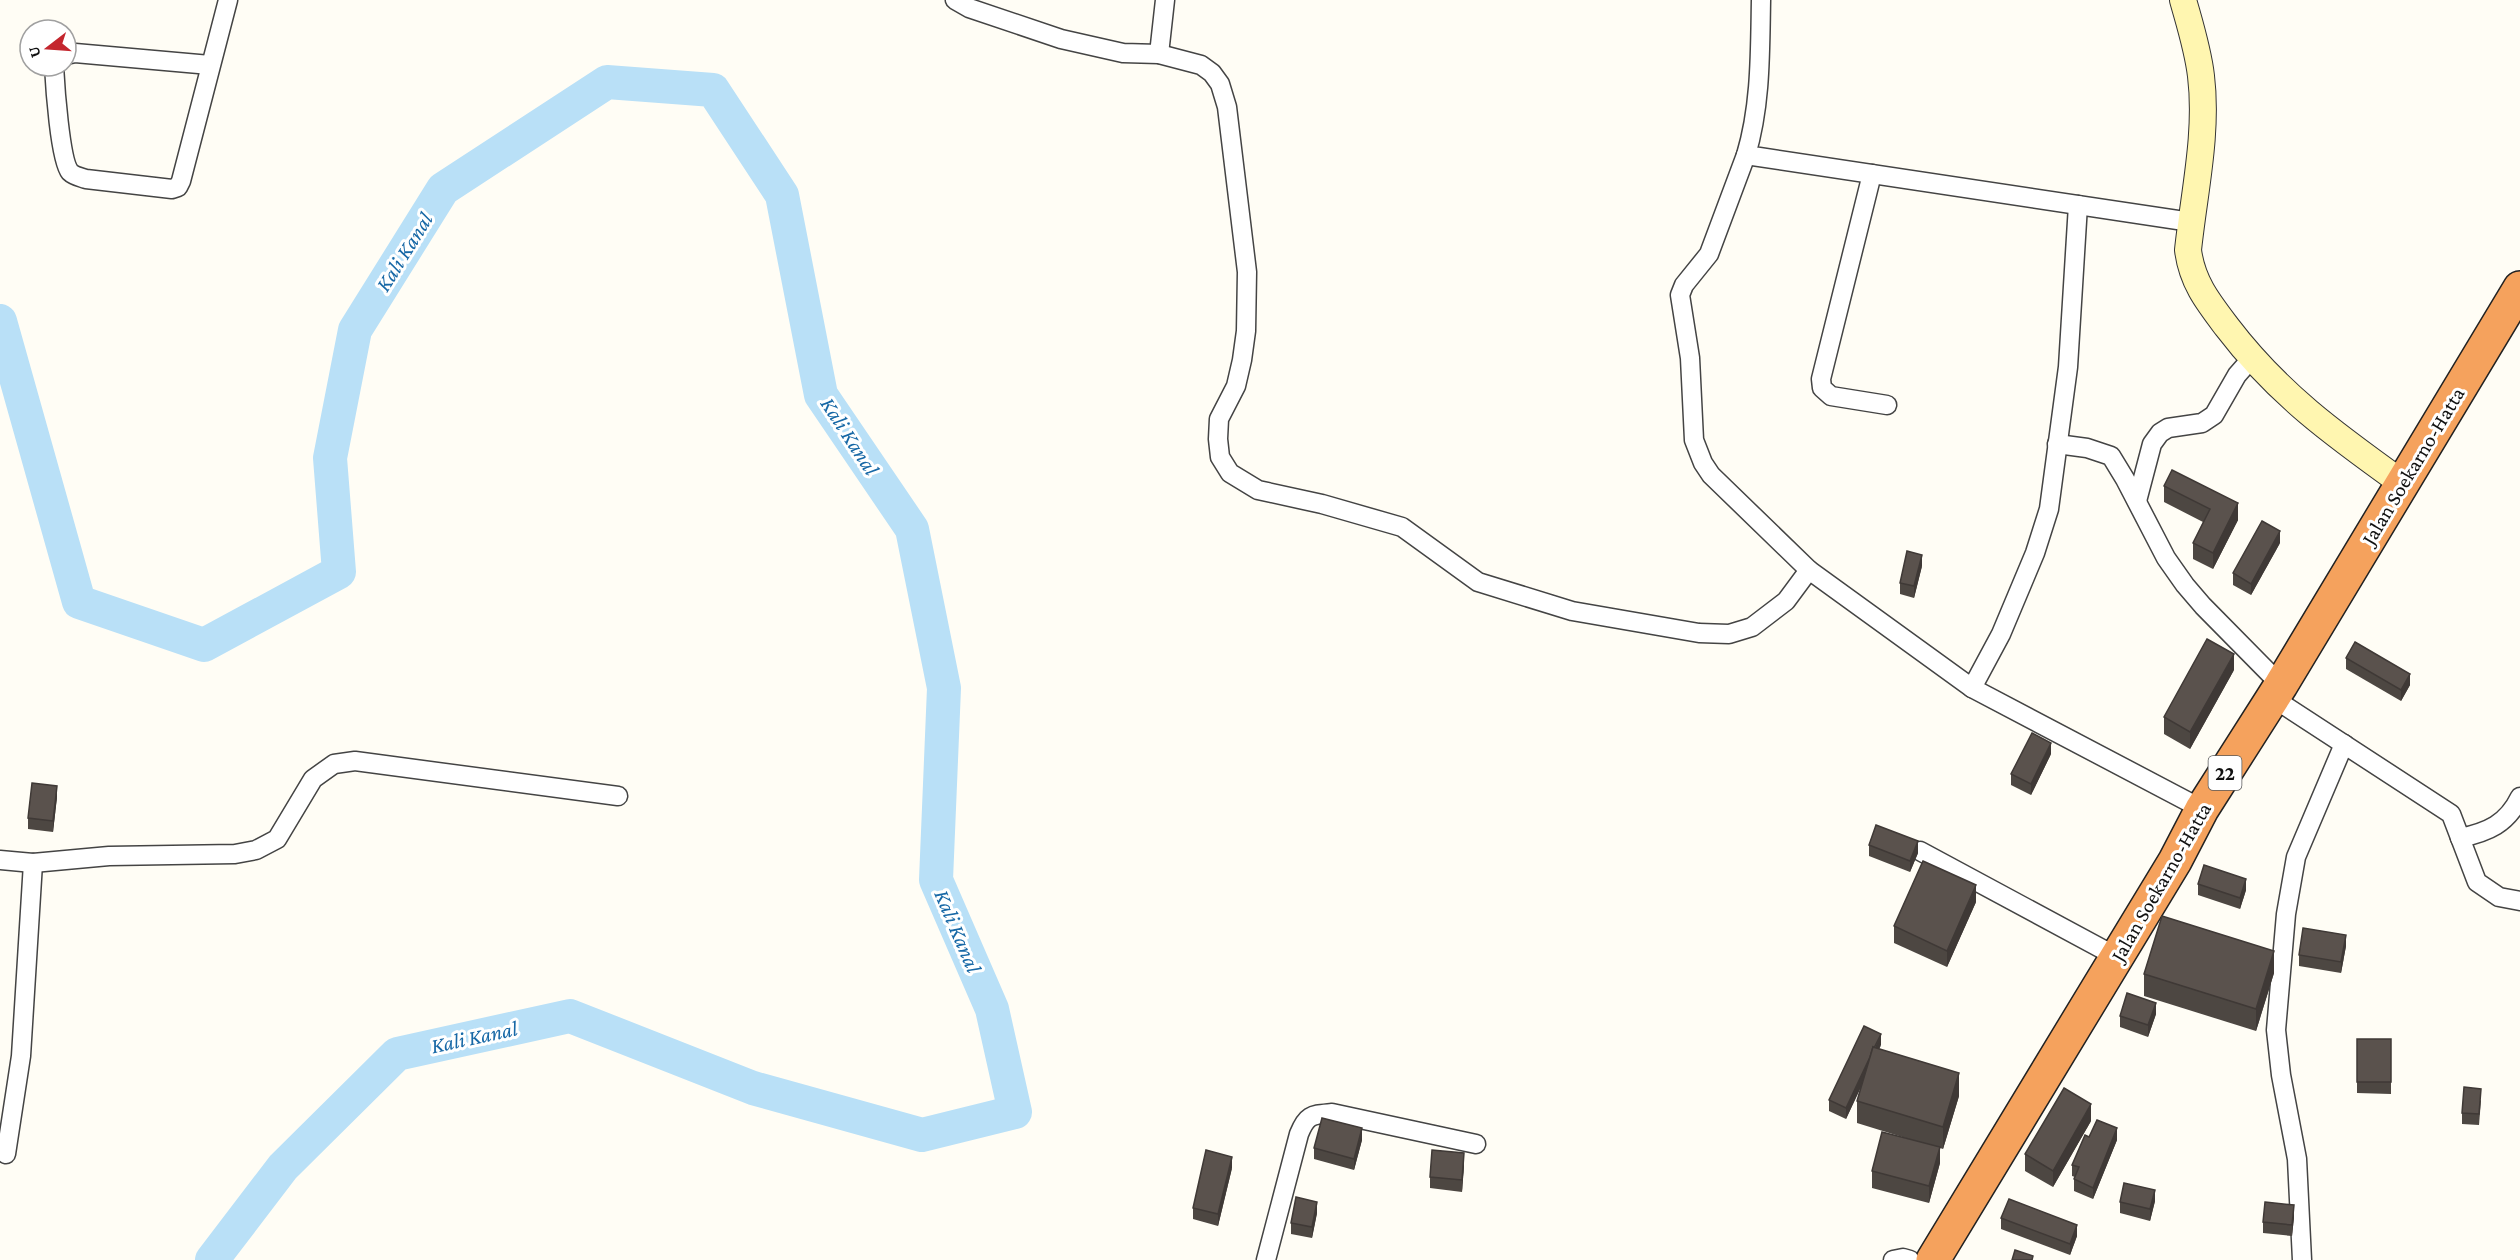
<svg xmlns="http://www.w3.org/2000/svg" width="2520" height="1260" font-family="'Crimson Pro',serif">
  <style>
    .lines { fill: none; stroke-linecap: round; stroke-linejoin: round }
    .river { stroke: #b9e0f7; stroke-width: 34 }
    .street-casing { stroke: #444; stroke-width: 21 }
    .secondary-casing { stroke: #333; stroke-width: 28 }
    .highway-casing { stroke: #222; stroke-width: 36 }
    .street { stroke: #fff; stroke-width: 18 }
    .secondary { stroke: #fff6b0; stroke-width: 26 }
    .highway { stroke: #f5a25d; stroke-width: 33 }
    .wall { fill: #4d4742 }
    .shaded-wall { fill: #3f3936 }
    .building { fill: #5a524d; stroke: #3f3936; stroke-width: 1.5 }
    .labels { text-anchor: middle; dominant-baseline: central; stroke-width: 6; stroke-linejoin: round; paint-order: stroke }
    .shield { fill: #fff; stroke: #585858; stroke-width: 1.5 }
    .shield-label { font-size: 20px; font-weight: bold; fill: #111 }
    .street-label { font-size: 21px; fill: #111; stroke: #fff }
    .water-label { font-size: 22px; font-style: italic; fill: #1768a6; stroke: #fff }
  </style>
  <rect width="100%" height="100%" fill="#fffdf5"/>
  <g class="lines">
    <path class="river" d="M 0,321 L 79,602 L 204,645 L 339,572 L 330,458 L 355,330 L 443,189 L 607,82 L 713,90 L 782,195 L 821,395 L 912,529 L 944,688 L 936,880 L 992,1009 L 1015,1112 L 922,1135 L 753,1088 L 570,1016 L 397,1054 L 283,1167 L 212,1260"/>
    <g class="street-casing">
      <g id="street">
        <path d="M 955,0 L 969,8 L 1061,39 L 1123,53 L 1159,54 L 1201,65 L 1212,73 L 1220,84 L 1227,107 L 1247,272 L 1246,331 L 1242,360 L 1236,386 L 1219,419 L 1218,439 L 1220,457 L 1230,473 L 1258,490 L 1322,504 L 1402,527 L 1478,582 L 1572,611 L 1699,633 L 1729,634 L 1752,627 L 1786,601 L 1809,570 L 1972,688 L 2202,809"/>
        <path d="M 1761,0 C 1760,52 1761,105 1746,155 L 2191,222"/>
        <path d="M 1159,54 L 1165,0"/>
        <path d="M 66,55 L 75,53 L 210,65"/>
        <path d="M 54,66 C 55,85 60,160 70,172 C 74,176 80,177 86,179 L 172,189 L 178,187 L 181,181 L 228,0"/>
        <path d="M 1746,155 L 1709,254 L 1684,285 L 1680,295 L 1690,358 L 1694,440 L 1703,463 L 1711,475 L 1809,570"/>
        <path d="M 1872,174 L 1821,379 L 1822,388 L 1831,396 L 1887,405"/>
        <path d="M 2057,444 L 2087,448 L 2111,456 L 2125,479 L 2166,558 L 2185,585 L 2203,606 L 2281,685"/>
        <path d="M 2137,501 L 2152,444 L 2160,433 L 2168,428 L 2202,423 L 2214,415 L 2237,375 L 2251,359"/>
        <path d="M 1972,688 L 2001,634 L 2035,553 L 2049,509 L 2068,367 L 2078,205"/>
        <path d="M 2273,698 L 2451,814 L 2477,882 L 2499,897 L 2520,901"/>
        <path d="M 2460,838 C 2488,832 2507,824 2520,797"/>
        <path d="M 1920,851 L 2117,957"/>
        <path d="M 0,860 L 33,863 L 109,856 L 235,854 L 256,850 L 277,839 L 313,779 L 334,764 L 355,761 L 618,796"/>
        <path d="M 6,1154 L 21,1056 L 33,863"/>
        <path d="M 1266,1260 L 1299,1134 C 1307,1114 1312,1115 1332,1113 L 1476,1144"/>
        <path d="M 1893,1260 L 1903,1258 L 1910,1260"/>
        <path d="M 2302,1260 L 2297,1159 L 2281,1075 L 2276,1030 L 2286,914 L 2296,857 L 2344,744"/>
      </g>
    </g>
    <g class="secondary-casing">
      <path id="secondary" d="M 2183,0 C 2190,25 2198,50 2201,76 C 2208,133 2194,193 2188,250 C 2192,282 2208,302 2227,327 C 2278,394 2335,435 2402,483"/>
    </g>
    <g class="highway-casing">
      <path id="highway" d="M 1933,1260 L 2175,861 L 2202,809 L 2281,685 L 2520,288"/>
    </g>
    <use href="#street" class="street"/>
    <use href="#secondary" class="secondary"/>
    <use href="#highway" class="highway"/>
  </g>
  <g class="wall">
    <path d="M 2164,486 L 2238,520 L 2213,569 L 2193,559 L 2193,543 L 2203,522 L 2164,502 Z"/>
    <path d="M 2280,543 L 2251,595 L 2233,585 L 2233,573 Z"/>
    <path d="M 1922,566 L 1914,598 L 1900,594 L 1900,583 Z"/>
    <path d="M 2346,658 L 2410,685 L 2401,701 L 2346,669 Z"/>
    <path d="M 2234,670 L 2190,749 L 2164,734 L 2164,717 Z"/>
    <path d="M 2051,754 L 2031,795 L 2011,785 L 2011,774 Z"/>
    <path d="M 57,797 L 53,832 L 28,829 L 28,818 Z"/>
    <path d="M 1869,845 L 1918,853 L 1910,872 L 1869,856 Z"/>
    <path d="M 2198,884 L 2246,890 L 2240,909 L 2198,895 Z"/>
    <path d="M 1976,902 L 1947,967 L 1894,943 L 1894,926 Z"/>
    <path d="M 2346,946 L 2341,973 L 2299,966 L 2299,955 Z"/>
    <path d="M 2274,973 L 2256,1031 L 2144,996 L 2144,974 Z"/>
    <path d="M 2156,1014 L 2148,1037 L 2120,1027 L 2120,1016 Z"/>
    <path d="M 2357,1039 L 2391,1039 L 2391,1094 L 2357,1093 Z"/>
    <path d="M 1881,1045 L 1879,1049 L 1959,1096 L 1943,1149 L 1940,1148 L 1940,1163 L 1929,1203 L 1872,1188 L 1872,1171 L 1912,1140 L 1857,1123 L 1857,1101 L 1861,1086 L 1846,1119 L 1829,1111 L 1829,1100 Z"/>
    <path d="M 2481,1100 L 2479,1125 L 2462,1124 L 2462,1113 Z"/>
    <path d="M 2091,1121 L 2053,1187 L 2025,1171 L 2025,1154 Z"/>
    <path d="M 2089,1137 L 2117,1140 L 2093,1199 L 2074,1191 L 2074,1179 L 2075,1177 L 2072,1176 L 2072,1165 Z"/>
    <path d="M 1362,1140 L 1354,1170 L 1314,1159 L 1314,1148 Z"/>
    <path d="M 1464,1165 L 1462,1192 L 1430,1188 L 1430,1177 Z"/>
    <path d="M 1232,1168 L 1218,1226 L 1193,1219 L 1193,1208 Z"/>
    <path d="M 2155,1201 L 2150,1221 L 2120,1213 L 2120,1202 Z"/>
    <path d="M 1317,1213 L 1312,1238 L 1291,1234 L 1291,1223 Z"/>
    <path d="M 2294,1217 L 2292,1236 L 2263,1233 L 2263,1222 Z"/>
    <path d="M 2001,1218 L 2077,1236 L 2070,1255 L 2001,1229 Z"/>
  </g>
  <g class="shaded-wall">
    <path d="M 2238,503 L 2238,520 L 2213,569 L 2213,553 Z"/>
    <path d="M 2280,531 L 2280,543 L 2251,595 L 2251,584 Z"/>
    <path d="M 1922,555 L 1922,566 L 1914,598 L 1914,586 Z"/>
    <path d="M 2234,654 L 2234,670 L 2190,749 L 2190,732 Z"/>
    <path d="M 2410,674 L 2410,685 L 2401,701 L 2401,690 Z"/>
    <path d="M 2051,743 L 2051,754 L 2031,795 L 2031,784 Z"/>
    <path d="M 57,786 L 57,797 L 53,832 L 53,821 Z"/>
    <path d="M 1918,841 L 1918,853 L 1910,872 L 1910,861 Z"/>
    <path d="M 2246,879 L 2246,890 L 2240,909 L 2240,898 Z"/>
    <path d="M 1976,885 L 1976,902 L 1947,967 L 1947,951 Z"/>
    <path d="M 2346,935 L 2346,946 L 2341,973 L 2341,962 Z"/>
    <path d="M 2274,951 L 2274,973 L 2256,1031 L 2256,1009 Z"/>
    <path d="M 2156,1003 L 2156,1014 L 2148,1037 L 2148,1025 Z"/>
    <path d="M 1881,1034 L 1881,1045 L 1846,1119 L 1846,1108 Z"/>
    <path d="M 1959,1073 L 1959,1096 L 1943,1149 L 1943,1127 Z"/>
    <path d="M 2091,1104 L 2091,1121 L 2053,1187 L 2053,1171 Z"/>
    <path d="M 1362,1128 L 1362,1140 L 1354,1170 L 1354,1159 Z"/>
    <path d="M 2117,1128 L 2117,1140 L 2093,1199 L 2093,1188 Z"/>
    <path d="M 1940,1147 L 1940,1163 L 1929,1203 L 1929,1186 Z"/>
    <path d="M 1464,1153 L 1464,1165 L 1462,1192 L 1462,1180 Z"/>
    <path d="M 1232,1157 L 1232,1168 L 1218,1226 L 1218,1214 Z"/>
    <path d="M 2155,1190 L 2155,1201 L 2150,1221 L 2150,1209 Z"/>
    <path d="M 1317,1202 L 1317,1213 L 1312,1238 L 1312,1227 Z"/>
    <path d="M 2294,1205 L 2294,1217 L 2292,1236 L 2292,1225 Z"/>
    <path d="M 2077,1225 L 2077,1236 L 2070,1255 L 2070,1244 Z"/>
  </g>
  <g class="building">
    <path d="M 2172,470 L 2238,503 L 2213,553 L 2193,543 L 2210,509 L 2164,486 Z"/>
    <path d="M 2262,521 L 2280,531 L 2251,584 L 2233,573 Z"/>
    <path d="M 1907,551 L 1922,555 L 1914,586 L 1900,583 Z"/>
    <path d="M 2207,639 L 2234,654 L 2190,732 L 2164,717 Z"/>
    <path d="M 2355,642 L 2410,674 L 2401,690 L 2346,658 Z"/>
    <path d="M 2032,733 L 2051,743 L 2031,784 L 2011,774 Z"/>
    <path d="M 32,783 L 57,786 L 53,821 L 28,818 Z"/>
    <path d="M 1876,825 L 1918,841 L 1910,861 L 1869,845 Z"/>
    <path d="M 1923,861 L 1976,885 L 1947,951 L 1894,926 Z"/>
    <path d="M 2204,865 L 2246,879 L 2240,898 L 2198,884 Z"/>
    <path d="M 2162,916 L 2274,951 L 2256,1009 L 2144,974 Z"/>
    <path d="M 2303,928 L 2346,935 L 2341,962 L 2299,955 Z"/>
    <path d="M 2127,993 L 2156,1003 L 2148,1025 L 2120,1016 Z"/>
    <path d="M 1864,1026 L 1881,1034 L 1874,1048 L 1873,1047 L 1870,1057 L 1846,1108 L 1829,1100 Z"/>
    <rect x="2357" y="1039" width="34" height="43"/>
    <path d="M 1873,1047 L 1959,1073 L 1943,1127 L 1857,1101 Z"/>
    <path d="M 2464,1087 L 2481,1089 L 2479,1114 L 2462,1113 Z"/>
    <path d="M 2064,1088 L 2091,1104 L 2053,1171 L 2025,1154 Z"/>
    <path d="M 1322,1118 L 1362,1128 L 1354,1159 L 1314,1148 Z"/>
    <path d="M 2097,1120 L 2117,1128 L 2093,1188 L 2074,1179 L 2079,1167 L 2072,1165 L 2085,1135 L 2089,1137 Z"/>
    <path d="M 1882,1132 L 1940,1147 L 1929,1186 L 1872,1171 Z"/>
    <path d="M 1206,1150 L 1232,1157 L 1218,1214 L 1193,1208 Z"/>
    <path d="M 1432,1150 L 1464,1153 L 1462,1180 L 1430,1177 Z"/>
    <path d="M 2124,1183 L 2155,1190 L 2150,1209 L 2120,1202 Z"/>
    <path d="M 1296,1197 L 1317,1202 L 1312,1227 L 1291,1223 Z"/>
    <path d="M 2009,1199 L 2077,1225 L 2070,1244 L 2001,1218 Z"/>
    <path d="M 2265,1202 L 2294,1205 L 2292,1225 L 2263,1222 Z"/>
    <path d="M 2015,1250 L 2033,1256 L 2032,1260 L 2012,1260 Z"/>
  </g>
  <g class="labels">
    <rect class="shield" x="2208.5" y="756" width="33" height="34" rx="4.5"/>
    <g class="shield-label">
      <text x="2225" y="773">22</text>
    </g>
    <g class="street-label">
      <text transform="translate(2413 466) rotate(-59)">Jalan Soekarno-Hatta</text>
      <text transform="translate(2161 882) rotate(-60)">Jalan Soekarno-Hatta</text>
    </g>
    <g class="water-label">
      <text transform="translate(404 252) rotate(-58)">Kali Kanal</text>
      <text transform="translate(850 436) rotate(57)">Kali Kanal</text>
      <text transform="translate(958 931) rotate(67)">Kali Kanal</text>
      <text transform="translate(474 1037) rotate(-12)">Kali Kanal</text>
    </g>
  </g>
  <g transform="translate(48 48) rotate(253)"><circle r="28" fill="#ffffff" stroke="#a0a0a0" stroke-width="1.5"/>
  <path d="M0-4.5L10 22L0 15L-10 22Z" fill="#c4262e"/>
  <text y="-9" font-size="16" font-weight="bold" text-anchor="middle" fill="#111111">U</text>
  </g>
</svg>
